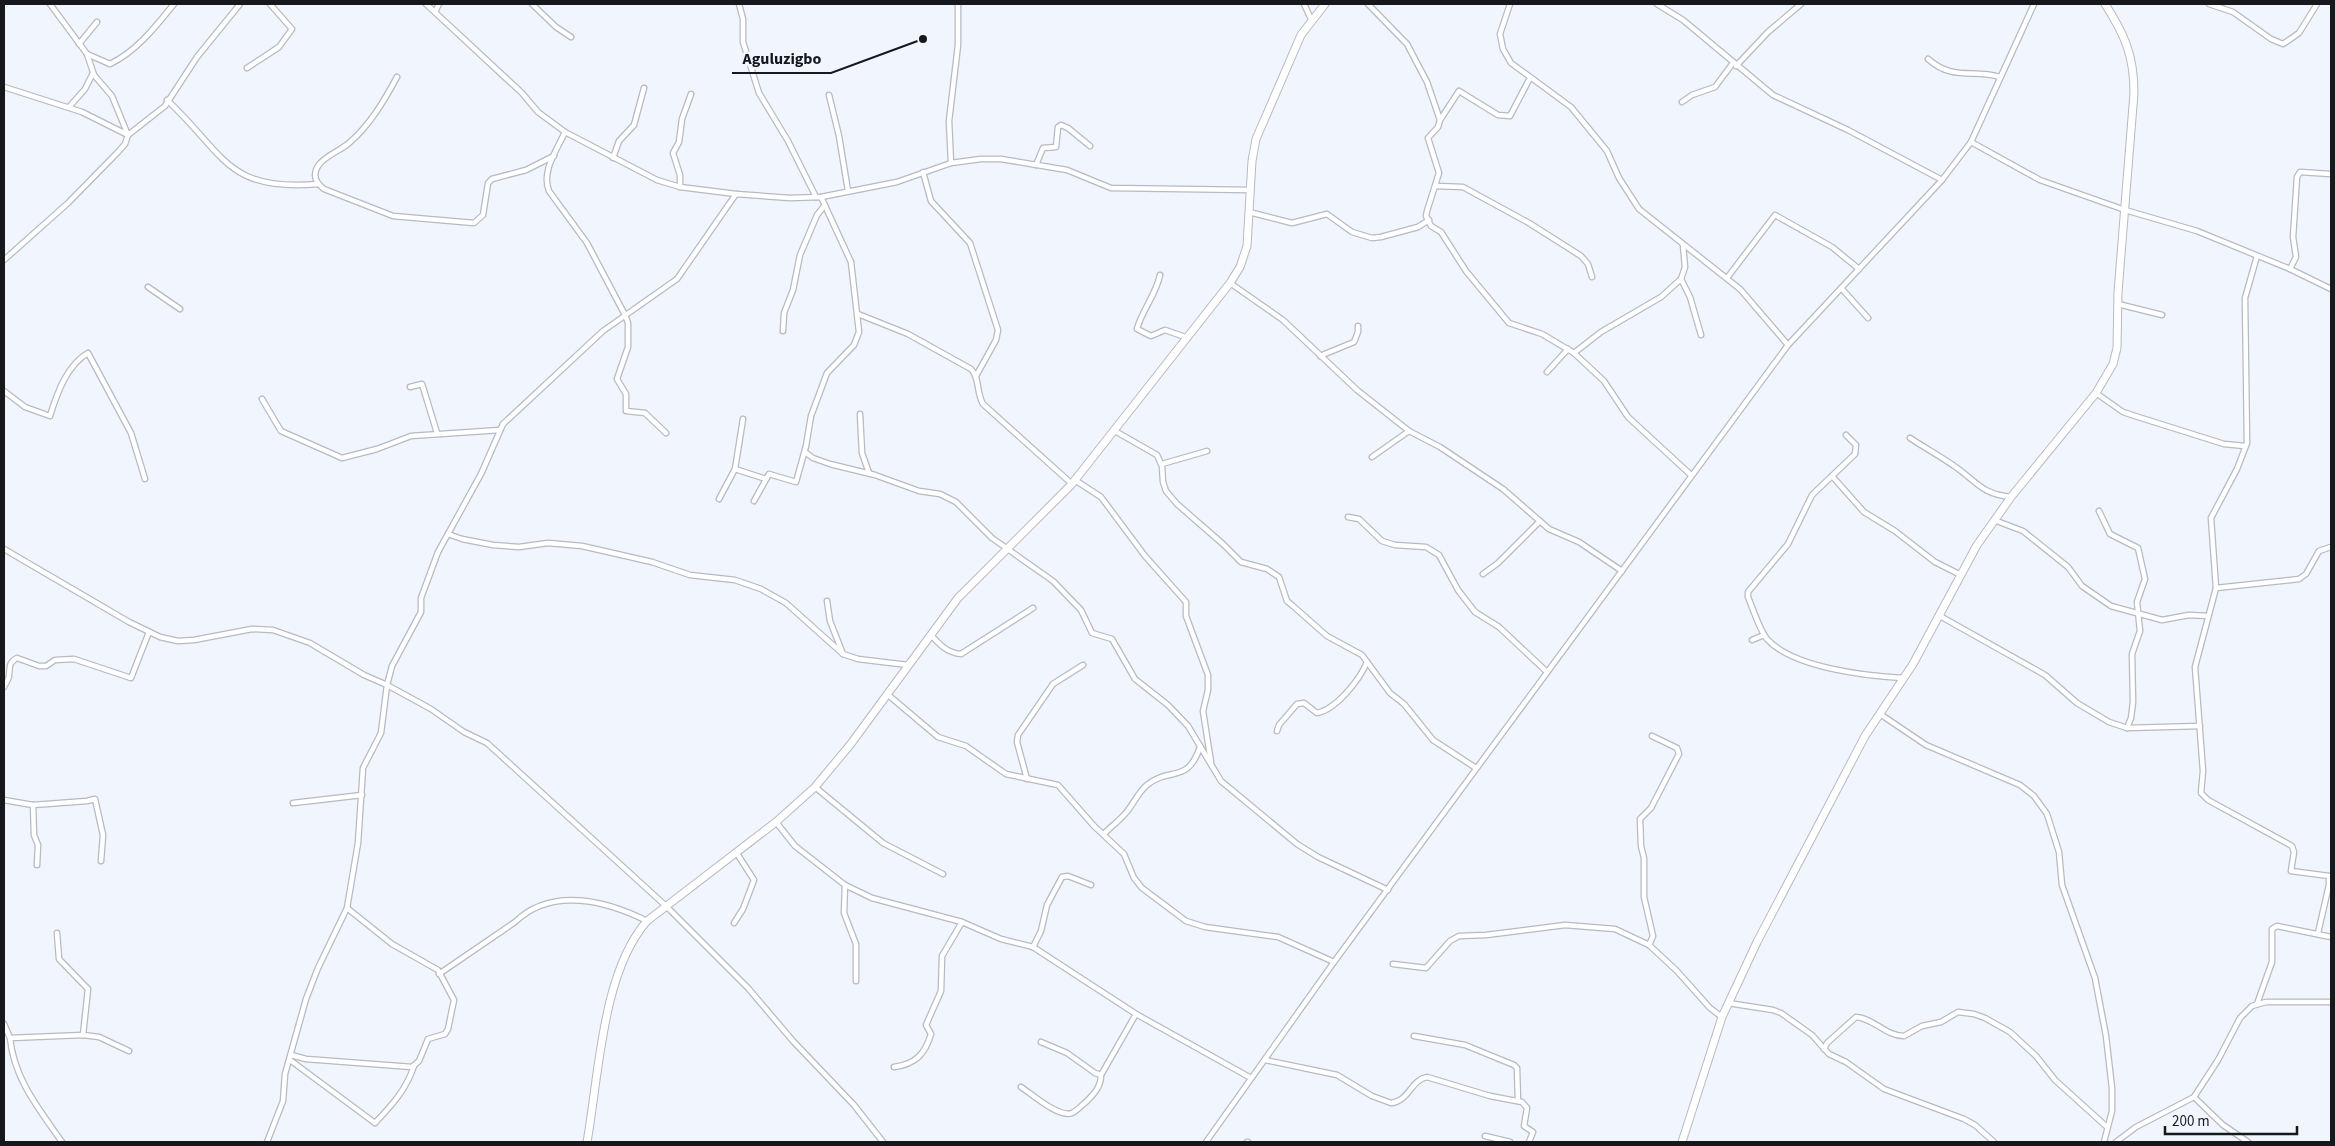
<svg xmlns="http://www.w3.org/2000/svg" width="2335" height="1146" font-family="'Source Sans 3',sans-serif">
  <style>
    .lines { fill: none; stroke-linecap: round; stroke-linejoin: round }
    .street-casing { stroke: #b7bac3; stroke-width: 7 }
    .secondary-casing { stroke: #b7bac3; stroke-width: 9 }
    .street { stroke: #fff; stroke-width: 4.5 }
    .secondary { stroke: #fff; stroke-width: 7 }
    .leader { fill: none; stroke: #17181b; stroke-width: 2 }
    .callout-dot { fill: #17181b; stroke: #f1f5fe; stroke-width: 2 }
    .callout-label { font-size: 16px; text-anchor: middle; font-weight: bold; fill: #17181b; stroke: #f1f5fe; stroke-width: 5; stroke-linejoin: round; paint-order: stroke }
  </style>
  <rect width="100%" height="100%" fill="#f1f5fe"/>
  <g class="lines">
    <g class="street-casing">
      <g id="street">
        <path d="M 50,4 L 87,54 L 94,75 L 112,96 L 128,135"/>
        <path d="M 426,4 L 522,93 L 538,112 L 565,132 L 657,180 L 680,187 L 736,194"/>
        <path d="M 532,4 L 556,27 L 571,37"/>
        <path d="M 739,4 L 743,19 L 743,42 L 759,93 L 788,141 L 816,197"/>
        <path d="M 1304,4 L 1311,19"/>
        <path d="M 1368,4 L 1407,44 L 1427,82 L 1440,120 L 1438,127 L 1428,138 L 1439,173 L 1427,211 L 1426,216 L 1431,226 L 1441,232 L 1466,271 L 1509,323 L 1542,334 L 1574,353 L 1604,381 L 1628,417 L 1691,475"/>
        <path d="M 1510,4 L 1500,34 L 1503,49 L 1511,63 L 1571,107 L 1607,151 L 1619,178 L 1639,209 L 1740,289 L 1788,345"/>
        <path d="M 1657,4 L 1683,20 L 1773,95 L 1848,130 L 1942,180"/>
        <path d="M 2209,4 L 2233,12 L 2271,39 L 2283,44 L 2299,33 L 2317,4"/>
        <path d="M 435,12 L 439,4"/>
        <path d="M 79,44 L 97,22"/>
        <path d="M 87,54 L 110,64 C 137,51 156,26 174,4"/>
        <path d="M 1928,59 C 1953,81 1973,69 2000,77"/>
        <path d="M 1736,66 L 1768,32 L 1801,4"/>
        <path d="M 247,68 L 279,47 L 292,29 L 270,4"/>
        <path d="M 397,77 C 384,101 370,125 349,143 C 340,151 324,156 318,166 C 312,175 316,183 324,189 L 393,216 L 474,223 L 483,215 L 488,183 L 492,179 L 526,170 L 554,156"/>
        <path d="M 4,87 L 82,112 L 128,135"/>
        <path d="M 829,95 L 839,136 L 848,191"/>
        <path d="M 167,100 C 225,154 226,192 318,184"/>
        <path d="M 1682,102 L 1692,95 L 1715,87 L 1733,63"/>
        <path d="M 69,107 L 85,89 L 93,73"/>
        <path d="M 1440,120 L 1459,91 L 1498,115 L 1510,116 L 1530,78"/>
        <path d="M 565,132 C 557,150 541,171 549,191 L 587,243 L 625,315 L 628,323 L 628,347 L 617,379 L 626,394 L 626,411 L 645,413 L 666,433"/>
        <path d="M 1971,142 L 2040,180 L 2125,210 L 2197,231 L 2290,269 L 2331,289"/>
        <path d="M 613,158 L 619,141 L 634,125 L 644,88"/>
        <path d="M 951,163 L 949,121 L 958,45 L 958,4"/>
        <path d="M 1036,165 L 1043,148 L 1056,147 L 1058,127 L 1061,125 L 1068,128 L 1090,146"/>
        <path d="M 923,172 L 931,201 L 970,243 L 998,330 L 996,340 L 976,376"/>
        <path d="M 1436,186 L 1463,187 L 1529,223 L 1581,256 L 1588,264 L 1592,277"/>
        <path d="M 680,187 L 680,175 L 673,153 L 679,142 L 682,119 L 691,94"/>
        <path d="M 1249,212 L 1292,223 L 1327,214 L 1352,232 L 1372,238 L 1381,237 L 1418,227 L 1429,220"/>
        <path d="M 2257,256 L 2245,298 L 2247,443 L 2237,469 L 2211,518 L 2216,588 L 2195,667 L 2203,771 L 2201,793 L 2208,800 L 2292,846 L 2294,852 L 2291,871 L 2329,876 L 2329,885 L 2318,933"/>
        <path d="M 4,260 L 68,203 L 118,152 L 125,144 L 128,135 L 165,106 L 197,57 L 240,4"/>
        <path d="M 2290,269 L 2296,257 L 2293,237 L 2297,177 L 2300,172 L 2331,174"/>
        <path d="M 1160,275 C 1156,295 1142,310 1137,329 L 1151,336 L 1165,330 L 1188,338"/>
        <path d="M 1727,278 L 1775,215 L 1832,247 L 1859,269"/>
        <path d="M 1681,279 L 1690,297 L 1701,335"/>
        <path d="M 1230,283 L 1283,320 L 1357,390 L 1409,431 L 1440,447 L 1503,489 L 1549,529 L 1579,542 L 1622,571"/>
        <path d="M 148,287 L 180,309"/>
        <path d="M 1842,289 L 1868,318"/>
        <path d="M 2118,304 L 2162,315"/>
        <path d="M 858,314 L 908,334 L 971,369 C 980,378 976,392 983,404 L 1072,484"/>
        <path d="M 783,331 L 784,313 L 793,290 L 800,255 L 817,215 L 825,205"/>
        <path d="M 1574,353 L 1601,332 L 1661,297 L 1681,279 L 1685,267 L 1683,245"/>
        <path d="M 1320,356 L 1354,342 L 1358,332 L 1358,326"/>
        <path d="M 1547,372 L 1568,349"/>
        <path d="M 410,387 L 422,384 L 437,433"/>
        <path d="M 4,391 L 25,407 L 50,416 C 57,393 67,365 88,353 L 131,433 L 145,479"/>
        <path d="M 2096,393 L 2123,412 L 2135,416 L 2224,444 L 2245,446"/>
        <path d="M 262,399 L 281,431 L 342,458 L 377,449 L 411,436 L 500,430"/>
        <path d="M 860,414 L 862,453 L 869,473"/>
        <path d="M 1115,431 L 1157,455 L 1162,466 L 1163,482 L 1166,491 L 1177,504 L 1223,544 L 1241,562 L 1267,569 L 1279,577 L 1287,601 L 1293,606 L 1327,636 L 1362,655 L 1390,693 L 1404,704 L 1433,740 L 1476,768"/>
        <path d="M 1846,435 L 1856,445 L 1855,454 L 1812,495 L 1788,544 L 1748,592 L 1748,597 C 1753,609 1760,631 1767,639 C 1793,668 1867,676 1903,678"/>
        <path d="M 1910,438 C 1925,448 1942,457 1957,468 C 1978,483 1982,494 2011,497"/>
        <path d="M 805,452 L 813,458 L 830,464 L 875,475 L 919,491 L 940,494 L 956,502 L 992,538 L 1053,581 L 1081,610 L 1092,633 L 1112,639 L 1135,679 L 1168,705 L 1188,726 L 1221,781 L 1297,844 L 1318,857 L 1388,890"/>
        <path d="M 1372,457 L 1409,431"/>
        <path d="M 1162,464 L 1207,451"/>
        <path d="M 735,469 L 766,479"/>
        <path d="M 1832,476 L 1864,512 L 1895,531 L 1935,562 L 1961,575"/>
        <path d="M 1075,480 L 1101,497 L 1145,556 L 1186,602 L 1186,616 L 1208,675 L 1208,690 L 1203,711 L 1211,762"/>
        <path d="M 719,499 L 735,469 L 743,419"/>
        <path d="M 754,501 L 769,474 L 796,482 L 806,446 L 811,416 L 827,373 L 854,345 L 859,332 L 851,262 L 821,197"/>
        <path d="M 2099,511 L 2110,534 L 2138,548 L 2145,579 L 2137,602 L 2140,631 L 2132,654 L 2133,702 L 2131,718 L 2127,728"/>
        <path d="M 1348,517 L 1359,519 L 1382,541 L 1395,545 L 1426,547 L 1439,555 L 1458,590 L 1475,612 L 1499,627 L 1547,672"/>
        <path d="M 1994,520 L 2023,531 L 2068,567 L 2082,586 L 2111,606 L 2162,620 L 2189,615 L 2208,616"/>
        <path d="M 448,534 L 462,539 L 493,545 L 519,547 L 548,543 L 582,546 L 652,562 L 690,575 L 735,580 L 761,589 L 786,603 L 843,654 L 858,659 L 908,665"/>
        <path d="M 4,549 L 129,622 L 160,637 L 178,641 L 194,640 L 252,629 L 273,630 L 310,643 L 364,675 L 387,685 L 381,733 L 363,768 L 358,843 L 347,908 L 318,968 L 306,999 L 285,1074 L 283,1101 L 267,1142"/>
        <path d="M 1483,574 L 1498,563 L 1540,521"/>
        <path d="M 2216,588 L 2299,579 L 2306,574 L 2319,551 L 2331,547"/>
        <path d="M 827,601 L 830,621 L 843,654"/>
        <path d="M 1940,616 L 2045,675 L 2077,703 L 2109,722 L 2127,728 L 2200,726"/>
        <path d="M 931,635 C 939,644 947,653 961,654 L 1033,608"/>
        <path d="M 1752,640 L 1764,635"/>
        <path d="M 4,687 C 5,684 9,679 9,676 C 10,667 8,663 17,658 L 39,666 L 46,666 L 55,660 L 74,659 L 131,678 L 149,632"/>
        <path d="M 887,694 L 938,737 L 966,746 L 1006,774 L 1058,785 L 1094,826 L 1124,854 L 1134,878 L 1142,888 L 1186,921 L 1205,927 L 1278,937 L 1334,962"/>
        <path d="M 1880,714 L 1926,745 L 2020,785 L 2034,796 L 2047,814 L 2059,852 L 2062,885 L 2095,978 L 2106,1036 L 2112,1088 L 2112,1111 L 2104,1142"/>
        <path d="M 1277,731 L 1279,725 L 1297,704 L 1304,703 L 1317,713 C 1337,709 1360,679 1367,662"/>
        <path d="M 1027,779 L 1017,742 L 1018,735 L 1053,684 L 1083,665"/>
        <path d="M 815,787 L 883,843 L 943,874"/>
        <path d="M 4,800 L 33,805 L 34,835 L 38,845 L 37,865"/>
        <path d="M 293,803 L 362,795"/>
        <path d="M 33,805 L 87,801 L 95,799 L 103,835 L 101,861"/>
        <path d="M 776,822 L 795,846 L 845,885 L 872,898 L 962,922 L 1001,939 L 1033,947 L 1136,1014 L 1251,1078"/>
        <path d="M 1104,834 C 1110,827 1118,822 1124,815 C 1133,806 1137,793 1147,785 C 1170,766 1187,785 1200,747"/>
        <path d="M 845,885 L 844,913 L 856,944 L 856,981"/>
        <path d="M 734,923 L 743,909 L 754,880 L 736,852"/>
        <path d="M 57,933 L 59,959 L 88,989 L 83,1035"/>
        <path d="M 1649,945 L 1653,936 L 1644,897 L 1644,858 L 1641,846 L 1640,819 L 1651,808 L 1679,754 L 1677,748 L 1652,736"/>
        <path d="M 1033,947 L 1041,931 L 1047,905 L 1062,877 L 1068,876 L 1091,885"/>
        <path d="M 1393,964 L 1426,968 L 1450,941 L 1459,936 L 1486,935 L 1565,925 L 1615,929 L 1649,945 L 1677,971 L 1710,1008 L 1722,1017"/>
        <path d="M 439,974 L 515,922 C 552,886 607,901 647,921"/>
        <path d="M 1728,1003 L 1773,1010 L 1781,1013 L 1812,1035 L 1829,1054 L 1846,1062 L 1884,1089 L 1964,1119 L 1975,1125 L 1994,1142"/>
        <path d="M 2257,1004 L 2272,962 L 2272,929 L 2277,926 L 2331,937"/>
        <path d="M 4,1024 L 10,1038"/>
        <path d="M 1414,1036 L 1465,1045 L 1514,1065 L 1517,1068 L 1518,1101"/>
        <path d="M 1041,1042 L 1067,1053 L 1095,1073 L 1101,1075 L 1136,1014"/>
        <path d="M 1824,1049 L 1827,1043 L 1856,1017 C 1873,1018 1886,1036 1904,1036 L 1922,1026 L 1941,1022 L 1958,1012 L 1974,1014 L 1985,1018 L 2010,1032 L 2036,1056 L 2055,1080 L 2107,1127"/>
        <path d="M 291,1055 L 306,1059 L 412,1067 L 419,1061 L 428,1039 L 445,1034 L 448,1029 L 454,1000 L 438,970 L 392,944 L 347,908"/>
        <path d="M 290,1060 L 375,1123 C 392,1105 406,1090 414,1066"/>
        <path d="M 1265,1060 L 1337,1075 L 1372,1096 L 1391,1103 C 1409,1101 1411,1080 1427,1077 L 1490,1096 L 1522,1102 L 1527,1108 L 1524,1126 L 1533,1132 L 1529,1142"/>
        <path d="M 894,1067 C 916,1064 925,1054 931,1034 L 926,1025 L 941,991 L 942,956 L 962,922"/>
        <path d="M 1021,1087 C 1033,1095 1059,1118 1072,1113 C 1077,1111 1082,1105 1087,1101 C 1095,1093 1101,1086 1101,1075"/>
        <path d="M 2194,1097 L 2223,1125 L 2248,1142"/>
        <path d="M 1485,1136 L 1510,1142"/>
        <path d="M 62,1142 C 39,1109 14,1079 10,1038 L 83,1035 L 99,1037 L 129,1051"/>
        <path d="M 883,1142 L 854,1105 L 793,1041 L 748,988 L 666,906 L 487,743 L 464,732 L 431,709 L 387,685 L 392,666 L 421,612 L 421,598 L 438,552 L 481,474 L 503,424 L 603,331 L 677,279 L 736,194 L 790,198 L 821,197 L 897,182 L 951,163 L 981,159 L 1001,159 L 1067,170 L 1111,188 L 1250,190"/>
        <path d="M 1206,1142 L 1334,962 L 1788,345 L 1942,180 L 1971,142 L 2034,4"/>
        <path d="M 1247,1142 L 1248,1142"/>
        <path d="M 2116,1142 L 2136,1127 L 2194,1097 L 2218,1060 L 2240,1018 L 2252,1006 L 2266,1002 L 2331,1002"/>
      </g>
    </g>
    <g class="secondary-casing">
      <g id="secondary">
        <path d="M 587,1142 C 599,1075 602,972 647,921 L 776,822 L 815,787 L 850,745 L 958,598 L 1071,485 L 1230,283 L 1240,267 L 1247,246 L 1252,161 L 1256,139 L 1301,35 L 1325,4"/>
        <path d="M 1682,1142 L 1722,1017 L 1757,942 L 1865,736 L 1913,664 L 1977,545 L 2011,497 L 2096,393 L 2113,364 L 2117,348 L 2118,292 L 2134,93 C 2134,56 2125,35 2105,4"/>
      </g>
    </g>
    <use href="#street" class="street"/>
    <use href="#secondary" class="secondary"/>
  </g>
  <path class="leader" d="M923 39L831 73H732"/>
  <circle class="callout-dot" cx="923" cy="39" r="5"/>
  <g class="callout-label">
    <text x="782" y="64">Aguluzigbo</text>
  </g>
  <rect width="2335" height="1146" fill="none" stroke="#17181b" stroke-width="10"/>
  <path d="M2165 1126v8h132v-8" fill="none" stroke="#17181b" stroke-width="2.5"/>
  <text x="2172" y="1126" font-size="15" fill="#17181b" stroke="#f1f5fe" stroke-width="4" paint-order="stroke">200 m</text>
</svg>
